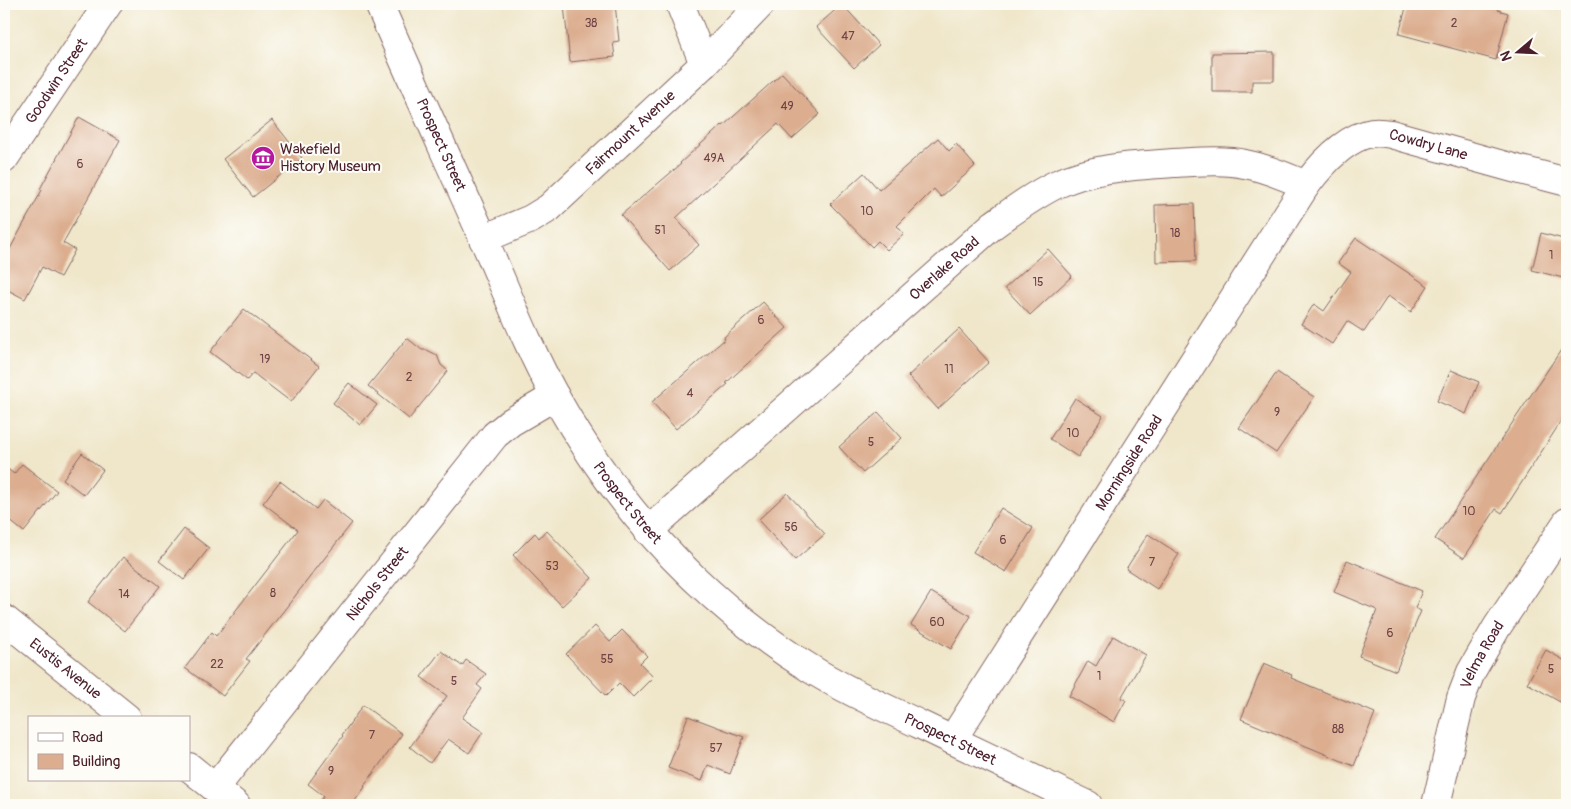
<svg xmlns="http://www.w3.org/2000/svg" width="1571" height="809" font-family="Pangolin,sans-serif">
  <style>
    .building { fill: #dcad8f }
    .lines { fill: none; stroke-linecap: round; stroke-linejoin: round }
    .minor-casing { stroke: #846563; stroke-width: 30 }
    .major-casing { stroke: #846563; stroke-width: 30 }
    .minor { stroke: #fff; stroke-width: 28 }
    .major { stroke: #fff; stroke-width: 28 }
    .labels { text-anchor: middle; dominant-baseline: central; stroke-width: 4; stroke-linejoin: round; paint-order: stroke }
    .number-label { font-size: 12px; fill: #6e4244 }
    .street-label { font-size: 15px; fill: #4a1f2b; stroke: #fdfcf7 }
    .poi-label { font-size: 15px; fill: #4a1f2b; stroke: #fdfcf7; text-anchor: start }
  </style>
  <rect width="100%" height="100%" fill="#fdfcf7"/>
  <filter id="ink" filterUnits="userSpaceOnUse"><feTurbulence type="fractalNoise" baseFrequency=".02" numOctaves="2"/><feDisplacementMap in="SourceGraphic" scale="10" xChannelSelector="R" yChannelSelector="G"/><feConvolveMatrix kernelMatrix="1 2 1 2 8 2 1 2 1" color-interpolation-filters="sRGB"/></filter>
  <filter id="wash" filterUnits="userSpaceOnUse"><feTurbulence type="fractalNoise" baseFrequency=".0096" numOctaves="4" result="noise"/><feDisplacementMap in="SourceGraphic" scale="20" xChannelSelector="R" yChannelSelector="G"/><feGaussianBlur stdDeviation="1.12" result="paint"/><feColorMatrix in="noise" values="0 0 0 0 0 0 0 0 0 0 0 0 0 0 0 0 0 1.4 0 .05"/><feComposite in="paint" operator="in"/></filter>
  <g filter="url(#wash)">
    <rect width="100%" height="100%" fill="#f0e7cb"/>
    <g id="blocks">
      <g class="building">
        <path d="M 581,4 L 615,4 L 619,41 L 613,42 L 615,57 L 570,62 L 564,5 Z"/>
        <path d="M 842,4 L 879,45 L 854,68 L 816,27 Z"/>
        <path d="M 1407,4 L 1500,4 L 1498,10 L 1508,13 L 1496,60 L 1399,34 Z"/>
        <path d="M 1274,52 L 1274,81 L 1252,81 L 1252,92 L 1212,92 L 1212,53 Z"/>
        <path d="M 782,73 L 820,114 L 792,139 L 778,124 L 676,218 L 699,245 L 670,271 L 621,215 L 681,164 L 680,163 L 722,125 L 723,126 Z"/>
        <path d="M 79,117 L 120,140 L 63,243 L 75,250 L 60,277 L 42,267 L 25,299 L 4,288 L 4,260 L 42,190 L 40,189 Z"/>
        <path d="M 272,120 L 302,158 L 253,197 L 223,159 Z"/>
        <path d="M 938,138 L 949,151 L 956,144 L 975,166 L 941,197 L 934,189 L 897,226 L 904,234 L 887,250 L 878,241 L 872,247 L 830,204 L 864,173 L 879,190 Z"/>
        <path d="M 1194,204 L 1196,261 L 1156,262 L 1155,205 Z"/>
        <path d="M 1541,233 L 1567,240 L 1567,279 L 1532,270 Z"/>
        <path d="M 1356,238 L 1428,286 L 1411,312 L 1388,296 L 1364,332 L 1347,321 L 1332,344 L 1301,324 L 1314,304 L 1324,311 L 1351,272 L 1338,263 Z"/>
        <path d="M 1048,249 L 1072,276 L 1030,315 L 1005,288 Z"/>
        <path d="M 763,302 L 787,328 L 726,383 L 728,384 L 676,429 L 652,402 L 725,339 L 724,337 Z"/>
        <path d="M 244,309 L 319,366 L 291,402 L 253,373 L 247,380 L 210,352 Z"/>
        <path d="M 959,329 L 989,362 L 938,409 L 908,376 Z"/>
        <path d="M 407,338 L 422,350 L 427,350 L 437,355 L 441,365 L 448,371 L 409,419 L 368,386 Z"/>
        <path d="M 1567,341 L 1567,412 L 1502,513 L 1496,509 L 1464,558 L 1435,539 Z"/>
        <path d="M 1451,370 L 1479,382 L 1466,414 L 1437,401 Z"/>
        <path d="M 1277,372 L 1314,397 L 1276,453 L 1239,428 Z"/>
        <path d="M 349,383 L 377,405 L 360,425 L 333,403 Z"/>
        <path d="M 1075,398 L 1103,416 L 1078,457 L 1050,439 Z"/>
        <path d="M 878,412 L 902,438 L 863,473 L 839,447 Z"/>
        <path d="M 82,453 L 103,470 L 84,495 L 63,479 Z"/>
        <path d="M 22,464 L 57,491 L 24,532 L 4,516 L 4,466 L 14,474 Z"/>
        <path d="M 280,481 L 316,509 L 323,500 L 352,523 L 246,659 L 250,661 L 223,696 L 185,668 L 212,632 L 216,636 L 298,530 L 263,503 Z"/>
        <path d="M 787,493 L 825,534 L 795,560 L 758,520 Z"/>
        <path d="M 1001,508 L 1033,528 L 1006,572 L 973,552 Z"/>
        <path d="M 184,529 L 209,548 L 184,580 L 159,561 Z"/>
        <path d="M 546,530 L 592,578 L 562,606 L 513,555 L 535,533 L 539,538 Z"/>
        <path d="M 1148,534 L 1179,554 L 1157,589 L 1126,569 Z"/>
        <path d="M 123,557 L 160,586 L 125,631 L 88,602 Z"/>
        <path d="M 1347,560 L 1422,591 L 1415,608 L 1421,611 L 1396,671 L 1359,656 L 1377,610 L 1334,592 Z"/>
        <path d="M 931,592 L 971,616 L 951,649 L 911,625 Z"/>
        <path d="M 595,626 L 610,642 L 622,630 L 647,656 L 640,663 L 653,677 L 633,697 L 619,683 L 606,696 L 566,654 Z"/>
        <path d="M 1113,636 L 1146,655 L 1121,698 L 1126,700 L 1114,722 L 1069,696 L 1088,661 L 1096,666 Z"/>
        <path d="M 1546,650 L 1567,662 L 1567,706 L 1527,683 Z"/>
        <path d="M 441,651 L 462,666 L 466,660 L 486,674 L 477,685 L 482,689 L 462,718 L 483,732 L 469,753 L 448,739 L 430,763 L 410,747 L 447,696 L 421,677 Z"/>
        <path d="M 1264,663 L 1292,675 L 1291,678 L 1375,713 L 1354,766 L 1241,719 Z"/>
        <path d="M 363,705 L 402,734 L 364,786 L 365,787 L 352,805 L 317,805 L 324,796 L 308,784 L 343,736 L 342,735 Z"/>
        <path d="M 688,716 L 744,737 L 730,774 L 708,765 L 702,781 L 668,768 Z"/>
      </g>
    </g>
  </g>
  <g filter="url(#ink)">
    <use href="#blocks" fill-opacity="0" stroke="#846563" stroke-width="1"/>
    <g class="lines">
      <g class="minor-casing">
        <g id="minor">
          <path d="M 680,4 L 704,64"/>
          <path id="s1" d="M 4,159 L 108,4"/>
          <path id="s2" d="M 483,239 L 531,219 L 549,208 L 704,64 L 761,4"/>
          <path id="s3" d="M 648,531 L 993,225 C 1014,210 1034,195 1057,184 C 1094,167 1133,166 1173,163 C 1197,162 1222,159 1245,164 C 1267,168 1286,177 1306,185"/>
          <path id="s4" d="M 4,619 L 127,718"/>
          <path id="s5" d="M 952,740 L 1306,185 C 1321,165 1346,137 1372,133 C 1378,132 1385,133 1391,134 L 1513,168 L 1567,182"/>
          <path d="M 189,767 L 236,805"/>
          <path id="s6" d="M 215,788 L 495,435 L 511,422 L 555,396"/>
          <path id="s7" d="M 1436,805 L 1461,698 L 1471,672 L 1497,627 L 1567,522"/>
        </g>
      </g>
      <g class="major-casing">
        <g id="major">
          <path id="s8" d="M 379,4 C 413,83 449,161 484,240 C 507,292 528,348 556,398 C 618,508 703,602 811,669 C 846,691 884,707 921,725 C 977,752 1033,779 1088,805"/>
        </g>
      </g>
      <use href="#minor" class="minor"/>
      <use href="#major" class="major"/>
    </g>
  </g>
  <defs>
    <g id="museum-disc" transform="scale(1.25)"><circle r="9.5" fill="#b5179e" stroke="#fdfcf7"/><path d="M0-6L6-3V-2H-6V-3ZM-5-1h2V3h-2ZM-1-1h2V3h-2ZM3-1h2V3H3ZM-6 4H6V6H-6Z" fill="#fff"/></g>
  </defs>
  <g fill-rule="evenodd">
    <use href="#museum-disc" x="263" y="158"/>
  </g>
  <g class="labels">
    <g class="number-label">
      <text x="591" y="23">38</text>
      <text x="1454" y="23">2</text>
      <text x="848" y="36">47</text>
      <text x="787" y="106">49</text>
      <text x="714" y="158">49A</text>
      <text x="80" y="164">6</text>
      <text x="867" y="211">10</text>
      <text x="660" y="230">51</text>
      <text x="1175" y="233">18</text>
      <text x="1551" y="255">1</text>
      <text x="1038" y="282">15</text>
      <text x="761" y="320">6</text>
      <text x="265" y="359">19</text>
      <text x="949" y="369">11</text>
      <text x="409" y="377">2</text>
      <text x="690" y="393">4</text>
      <text x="1277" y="412">9</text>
      <text x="1073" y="433">10</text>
      <text x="871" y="442">5</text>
      <text x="1469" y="511">10</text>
      <text x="791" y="527">56</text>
      <text x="1003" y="540">6</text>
      <text x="1152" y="562">7</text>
      <text x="552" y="566">53</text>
      <text x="273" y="593">8</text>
      <text x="124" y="594">14</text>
      <text x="937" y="622">60</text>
      <text x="1390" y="633">6</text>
      <text x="607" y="659">55</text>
      <text x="217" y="664">22</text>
      <text x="1551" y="669">5</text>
      <text x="1099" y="676">1</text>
      <text x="454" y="681">5</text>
      <text x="1338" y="729">88</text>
      <text x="372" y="735">7</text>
      <text x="716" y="748">57</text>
      <text x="331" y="771">9</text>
    </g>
    <g class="street-label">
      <text stroke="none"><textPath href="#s1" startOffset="94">Goodwin Street</textPath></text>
      <text stroke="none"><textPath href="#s2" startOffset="184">Fairmount Avenue</textPath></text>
      <text stroke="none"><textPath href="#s8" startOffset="154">Prospect Street</textPath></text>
      <text stroke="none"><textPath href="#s5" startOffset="802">Cowdry Lane</textPath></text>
      <text stroke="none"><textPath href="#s3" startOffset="396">Overlake Road</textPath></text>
      <text stroke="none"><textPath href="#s5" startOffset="329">Morningside Road</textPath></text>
      <text stroke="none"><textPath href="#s8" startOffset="559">Prospect Street</textPath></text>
      <text stroke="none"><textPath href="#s6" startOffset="261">Nichols Street</textPath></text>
      <text stroke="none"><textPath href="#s7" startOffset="158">Velma Road</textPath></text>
      <text stroke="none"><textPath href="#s4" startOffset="79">Eustis Avenue</textPath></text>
      <text stroke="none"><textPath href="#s8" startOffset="964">Prospect Street</textPath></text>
    </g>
    <g class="poi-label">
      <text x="280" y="149">Wakefield<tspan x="280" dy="17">History Museum</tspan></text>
    </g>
  </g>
  <rect width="1571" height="809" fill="none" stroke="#fdfcf7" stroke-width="20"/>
  <rect x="28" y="716" width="162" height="65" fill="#fdfcf7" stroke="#b5a4a5"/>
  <rect x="38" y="733" width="25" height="8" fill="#ffffff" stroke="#b5a4a5"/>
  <text x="72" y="742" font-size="15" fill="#4a1f2b">Road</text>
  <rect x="38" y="754" width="25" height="15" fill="#dcad8f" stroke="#b5a4a5"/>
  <text x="72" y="766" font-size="15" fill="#4a1f2b">Building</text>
  <g transform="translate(1518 52) rotate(251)" stroke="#fdfcf7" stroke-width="4" paint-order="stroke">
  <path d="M0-4L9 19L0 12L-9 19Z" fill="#4a1f2b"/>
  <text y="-8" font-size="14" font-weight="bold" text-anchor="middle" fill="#4a1f2b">N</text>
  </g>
</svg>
